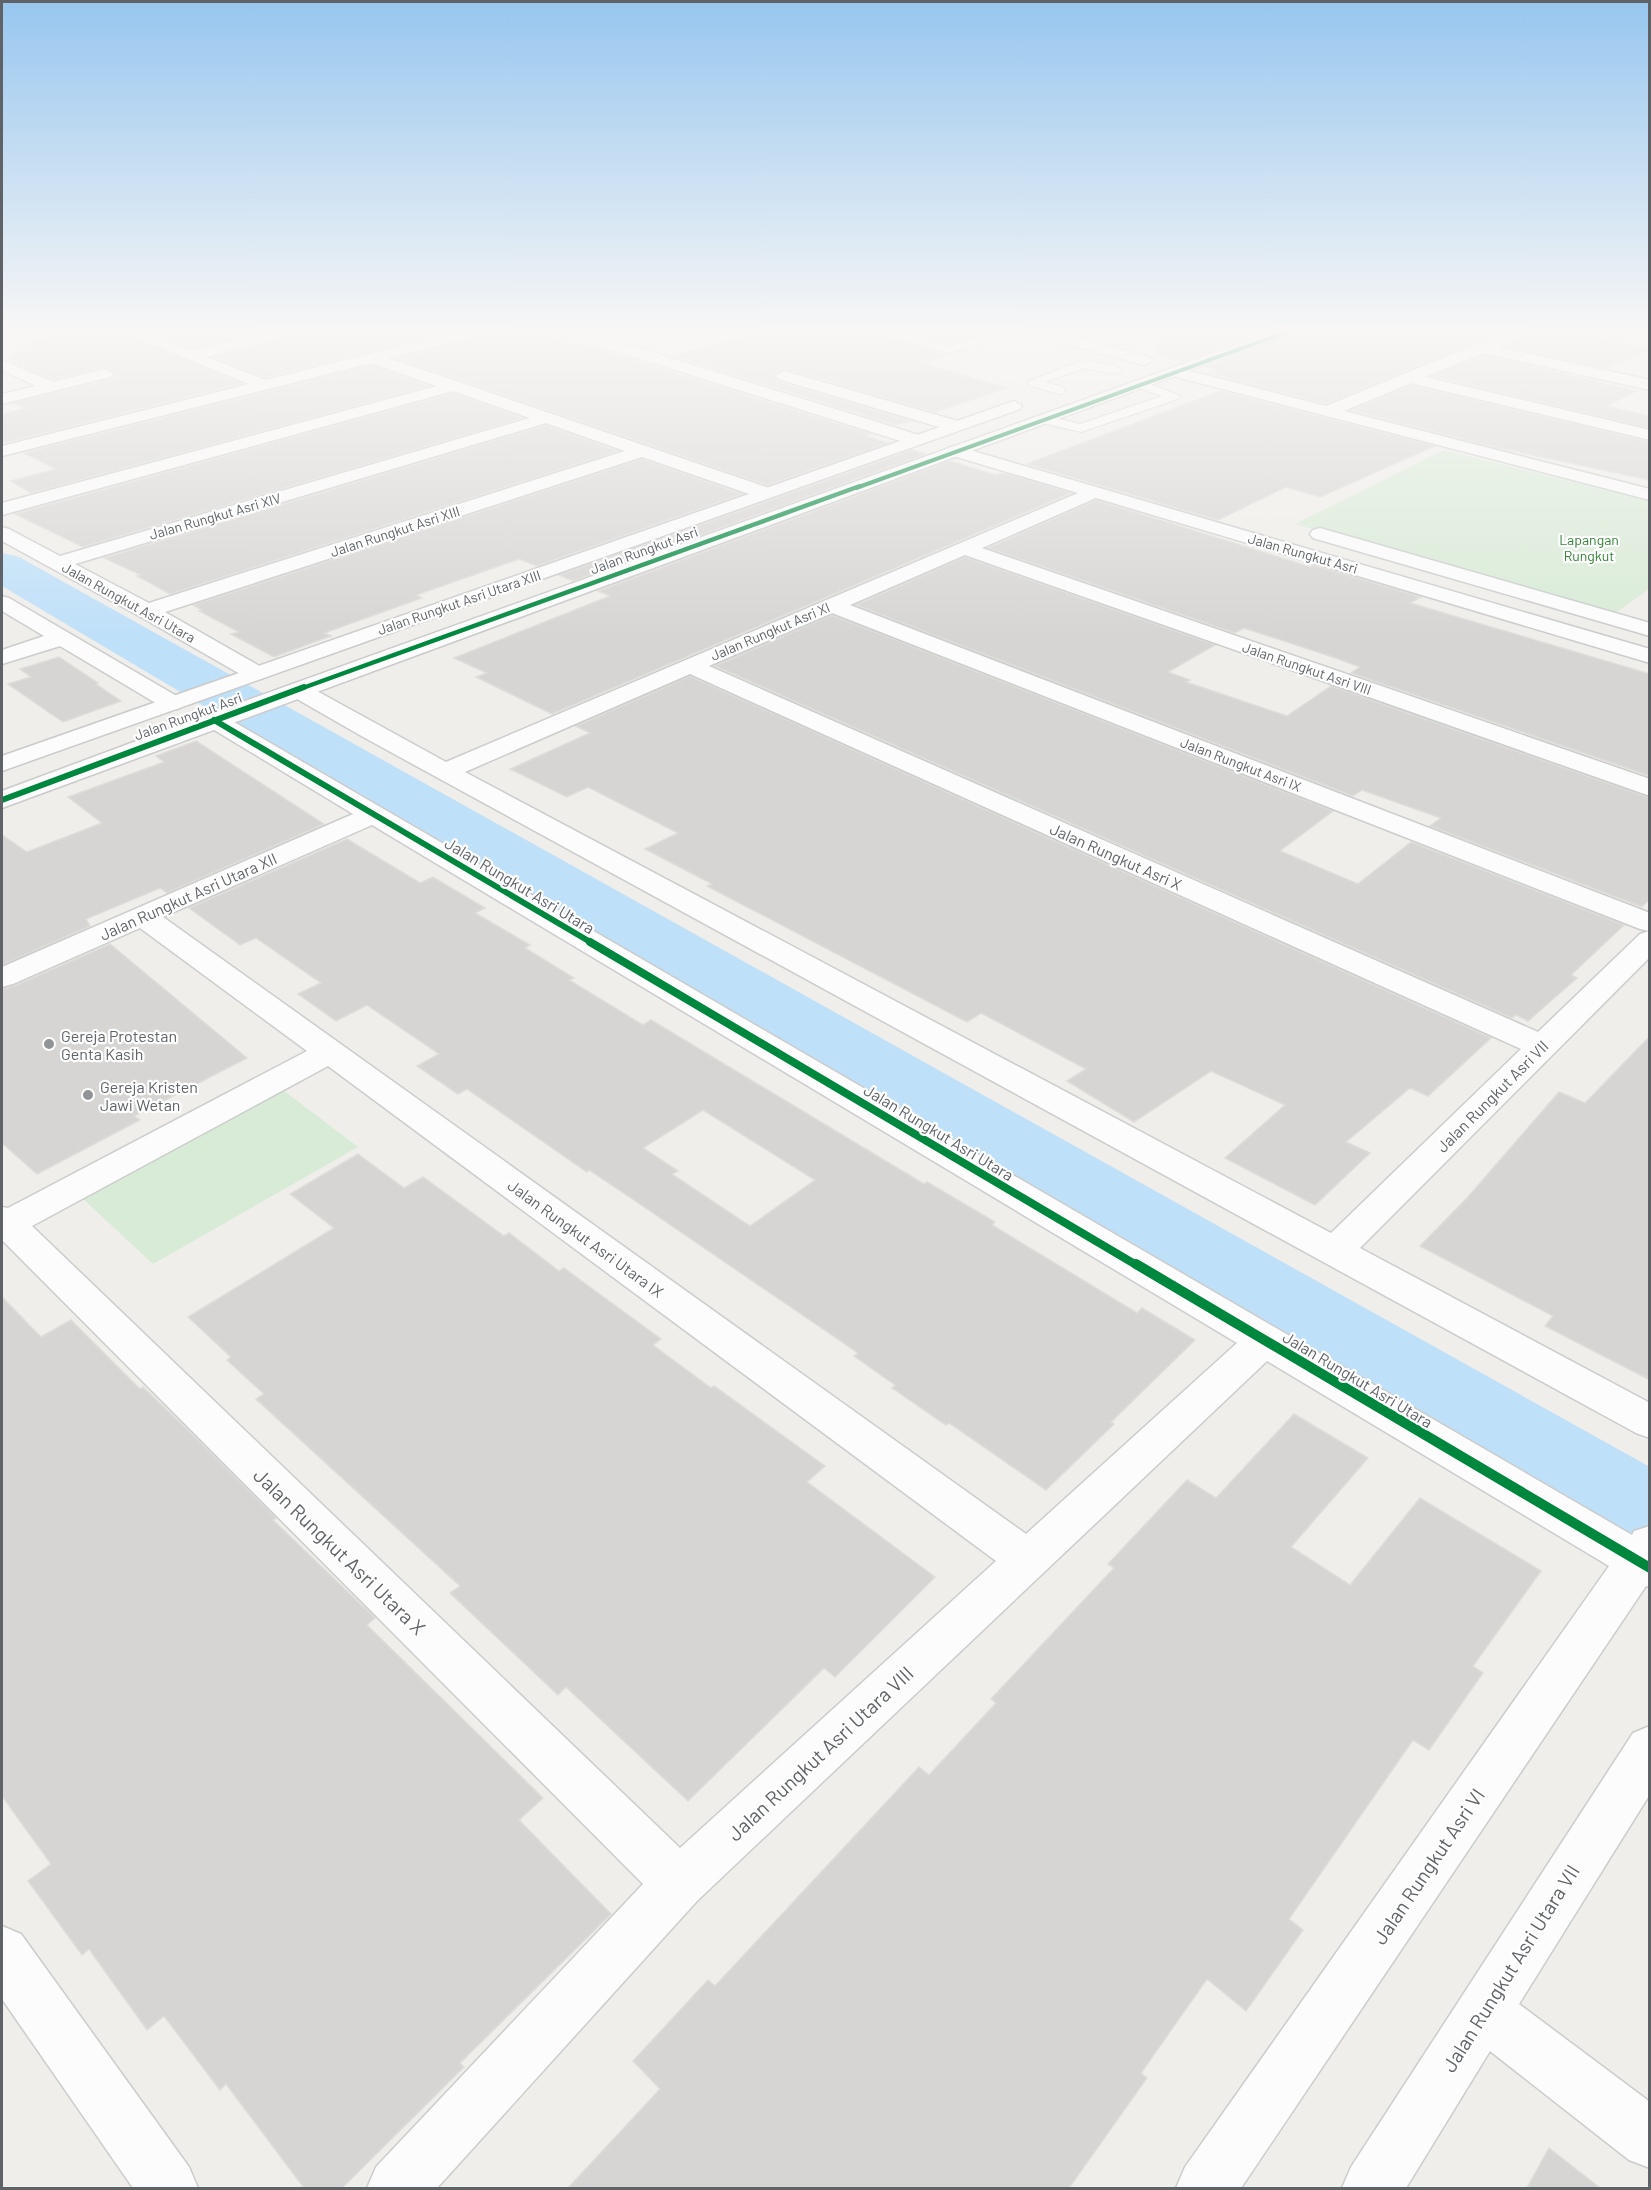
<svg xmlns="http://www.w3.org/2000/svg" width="1651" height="2190" font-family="Barlow,sans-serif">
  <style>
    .green { fill: #d8ebd6 }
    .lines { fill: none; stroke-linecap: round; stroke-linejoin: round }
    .river { fill: #bfe0f9; fill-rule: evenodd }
    .building { fill: #d6d5d3; stroke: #deddd9; stroke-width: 1.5; fill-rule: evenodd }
    .lane-casing { stroke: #cbcccc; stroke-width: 2 }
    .street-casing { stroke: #cbcccc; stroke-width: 3 }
    .secondary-casing { stroke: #cacacb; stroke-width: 3 }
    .lane { fill: #fdfcfc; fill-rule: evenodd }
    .street { fill: #fdfcfc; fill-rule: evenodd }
    .secondary { fill: #fdfcfc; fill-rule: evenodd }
    .cycleway-far4-casing { stroke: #fff; stroke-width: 5 }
    .cycleway-far3-casing { stroke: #fff; stroke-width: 7 }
    .cycleway-far2-casing { stroke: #fff; stroke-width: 9 }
    .cycleway-far1-casing { stroke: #fff; stroke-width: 11 }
    .cycleway-casing { stroke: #fff; stroke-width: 14 }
    .cycleway-far4 { stroke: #00873e; stroke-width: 4 }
    .cycleway-far3 { stroke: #00873e; stroke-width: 4.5 }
    .cycleway-far2 { stroke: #00873e; stroke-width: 6 }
    .cycleway-far1 { stroke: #00873e; stroke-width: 8 }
    .cycleway { stroke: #00873e; stroke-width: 10 }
    .poi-dot { fill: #919496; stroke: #fff; stroke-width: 2 }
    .labels { text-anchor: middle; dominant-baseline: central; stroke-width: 4.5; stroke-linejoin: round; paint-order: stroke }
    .far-street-label { font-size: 14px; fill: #5f6368; stroke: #fff }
    .far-park-label { font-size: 14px; fill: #348238; stroke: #fff }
    .street-label { font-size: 16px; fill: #5f6368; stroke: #fff }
    .poi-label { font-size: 16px; fill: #5f6368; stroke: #fff; text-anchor: start }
    .near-street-label { font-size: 20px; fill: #5f6368; stroke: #fff }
  </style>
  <rect width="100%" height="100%" fill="#efeeea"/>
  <g class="green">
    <path d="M 1444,450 L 1649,501 L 1649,589 L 1611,616 L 1295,524 Z"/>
    <path d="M 283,1090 L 358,1147 L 153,1264 L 81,1197 Z"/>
  </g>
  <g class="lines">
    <path class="river" d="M 2,553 L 19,557 L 1650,1467 L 1650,1557 L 1615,1545 L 2,586 Z"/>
  </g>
  <g class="building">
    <path d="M 93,328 L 110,328 L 242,383 L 4,443 L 2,442 L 2,414 L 26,408 L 14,403 L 111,379 L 115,374 L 104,367 L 53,380 L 13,362 L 17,361 L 7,357 L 17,355 L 13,353 L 35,348 L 23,344 Z"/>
    <path d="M 140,328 L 271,328 L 192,349 Z"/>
    <path d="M 310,328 L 359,328 L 378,335 L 409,328 L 439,328 L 449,331 L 266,378 L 213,357 L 307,333 Z"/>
    <path d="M 774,328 L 861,328 L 947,355 L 963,351 L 923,363 L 1007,388 L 935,412 L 785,369 L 774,376 L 777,381 L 910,421 L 896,425 L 673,356 Z"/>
    <path d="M 892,328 L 1003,328 L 948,344 Z"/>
    <path d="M 1162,328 L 1179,328 L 1230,340 L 1231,336 L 1240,332 L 1241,328 L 1275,328 L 1183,361 L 1156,355 Z"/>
    <path d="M 1307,328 L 1509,328 L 1326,404 L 1208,373 L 1217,370 L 1206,367 Z"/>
    <path d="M 1541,328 L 1650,348 L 1650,351 L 1607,368 L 1505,346 Z"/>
    <path d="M 510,330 L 519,330 L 576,346 L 583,344 L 870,434 L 865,436 L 889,443 L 767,485 L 396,358 Z"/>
    <path d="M 1484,355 L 1637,391 L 1606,406 L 1650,416 L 1650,428 L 1432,376 Z"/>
    <path d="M 371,365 L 429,386 L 31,493 L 11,481 L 56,469 L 24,453 Z"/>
    <path d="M 1411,385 L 1650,442 L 1650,480 L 1495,447 L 1351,410 Z"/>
    <path d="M 1220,391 L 1435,446 L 1320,497 L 1286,487 L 1218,520 L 1027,464 Z"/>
    <path d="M 453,393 L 523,418 L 83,547 L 15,514 Z"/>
    <path d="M 546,425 L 618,451 L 170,594 L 137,576 L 141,575 L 104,558 Z"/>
    <path d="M 912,450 L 926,454 L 573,581 L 559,575 Z"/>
    <path d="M 642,459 L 742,494 L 537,566 L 519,559 L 416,595 L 422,598 L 324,633 L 331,636 L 274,657 L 231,634 L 239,632 L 199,611 L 202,610 L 193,605 Z"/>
    <path d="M 950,461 L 995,475 L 1004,473 L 1071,493 L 552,714 L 476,677 L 487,673 L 454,658 L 610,596 L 598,591 Z"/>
    <path d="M 1096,500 L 1295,562 L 1310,567 L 1313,565 L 1421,597 L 1410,603 L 1650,674 L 1650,776 L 1351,673 L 1360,667 L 1333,657 L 1244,628 L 1235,633 L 988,548 Z"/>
    <path d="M 965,557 L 1215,645 L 1168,672 L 1190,680 L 1186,682 L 1287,716 L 1331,686 L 1650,798 L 1650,899 L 1642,907 L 1430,826 L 1441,818 L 1362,790 L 1353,796 L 856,605 Z"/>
    <path d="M 832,615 L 1333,811 L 1280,851 L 1358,884 L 1411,842 L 1624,925 L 1571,975 L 1577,978 L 1528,1021 L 1516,1015 L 1512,1018 L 715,666 Z"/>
    <path d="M 59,657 L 98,683 L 96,684 L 121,701 L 63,722 L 8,684 L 31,677 L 20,669 Z"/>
    <path d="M 690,676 L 1491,1038 L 1428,1096 L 1410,1088 L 1346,1142 L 1370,1153 L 1315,1205 L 1225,1158 L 1285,1105 L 1211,1071 L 1134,1122 L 1067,1081 L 1086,1069 L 981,1013 L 967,1022 L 707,886 L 712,884 L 645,849 L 678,833 L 588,787 L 567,797 L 510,769 L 590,733 L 576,726 Z"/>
    <path d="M 196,741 L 324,824 L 167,893 L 160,888 L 86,919 L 90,926 L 2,965 L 2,835 L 27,852 L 102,823 L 68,797 L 164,762 L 156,756 Z"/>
    <path d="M 347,839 L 420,883 L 433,877 L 485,908 L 475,913 L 530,945 L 525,948 L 574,978 L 569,980 L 643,1025 L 651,1020 L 924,1184 L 927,1182 L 995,1222 L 992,1225 L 1137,1313 L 1142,1308 L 1195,1340 L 1111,1422 L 1114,1424 L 1046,1490 L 949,1423 L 946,1425 L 892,1388 L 895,1385 L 854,1356 L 858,1353 L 634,1200 L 589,1170 L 587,1172 L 467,1089 L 458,1094 L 417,1066 L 439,1054 L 367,1005 L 336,1021 L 298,994 L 321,983 L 256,938 L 240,945 L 189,908 ZM 703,1110 L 815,1180 L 750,1226 L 672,1174 L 678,1171 L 643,1148 Z"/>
    <path d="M 110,944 L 247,1058 L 134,1116 L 140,1120 L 37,1174 L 2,1143 L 2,989 L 14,986 Z"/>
    <path d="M 1650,1036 L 1650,1380 L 1545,1326 L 1553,1316 L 1420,1246 L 1467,1198 L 1559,1092 L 1585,1103 Z"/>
    <path d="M 358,1154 L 404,1188 L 423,1177 L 504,1236 L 509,1233 L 559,1271 L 564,1268 L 613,1304 L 661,1339 L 653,1345 L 711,1388 L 714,1386 L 825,1466 L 807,1482 L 935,1577 L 835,1677 L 824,1668 L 688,1801 L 566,1687 L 558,1695 L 450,1593 L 460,1586 L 256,1399 L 264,1394 L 227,1360 L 231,1357 L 188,1317 L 334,1228 L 290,1194 Z"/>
    <path d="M 2,1297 L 41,1337 L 71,1320 L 140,1389 L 143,1387 L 196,1438 L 276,1518 L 273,1520 L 375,1618 L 367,1625 L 543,1798 L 519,1820 L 611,1914 L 460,2063 L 464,2067 L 342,2188 L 304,2188 L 226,2084 L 220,2090 L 164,2016 L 147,2030 L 89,1949 L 82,1955 L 28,1881 L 51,1864 L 2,1796 Z"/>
    <path d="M 1294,1414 L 1368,1458 L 1291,1547 L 1350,1585 L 1420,1498 L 1541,1571 L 1473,1666 L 1483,1673 L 1429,1750 L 1413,1740 L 1289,1919 L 1303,1930 L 1246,2011 L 1207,1979 L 1141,2073 L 1147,2078 L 1069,2188 L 568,2188 L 660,2089 L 633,2061 L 708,1980 L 715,1986 L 919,1767 L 929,1775 L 996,1703 L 991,1699 L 1114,1568 L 1108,1564 L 1187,1480 L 1216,1498 Z"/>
    <path d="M 1549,2148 L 1600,2188 L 1527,2188 Z"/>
  </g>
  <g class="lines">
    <g class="lane-casing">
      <g id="lane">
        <path d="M 863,328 L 882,328 L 948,346 L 1013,328 L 1030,329 L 948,353 Z"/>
        <path d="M 1083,360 L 1116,366 L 1122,370 L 1116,374 L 1084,368 L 1045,382 L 1063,387 L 1065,390 L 1063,393 L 1059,394 L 1029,385 L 1027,382 Z"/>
        <path d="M 1140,380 L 1180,396 L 1178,399 L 1081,432 L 1038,422 L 1037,419 L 1043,415 L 1080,424 L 1162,396 L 1136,387 L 1136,381 Z"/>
      </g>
    </g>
    <g class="street-casing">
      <g id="street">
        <path d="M 112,328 L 133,328 L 192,351 L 282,328 L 308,328 L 306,331 L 206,357 L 266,380 L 472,328 L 498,328 L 496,331 L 388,358 L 772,489 L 774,493 L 772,497 L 758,497 L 642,457 L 165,612 L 263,668 L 266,673 L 263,678 L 255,680 L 247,678 L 139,616 L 2,541 L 2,527 L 9,529 L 60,556 L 530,418 L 453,391 L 2,515 L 2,503 L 437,386 L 371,363 L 2,456 L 2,446 L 249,384 ZM 546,423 L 625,451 L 149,603 L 75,564 Z"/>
        <path d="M 550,328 L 574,328 L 922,436 L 925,440 L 922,444 L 910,444 L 552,331 Z"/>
        <path d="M 1015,328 L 1041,328 L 1149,357 L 1152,360 L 1144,365 L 1017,331 Z"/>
        <path d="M 1217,328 L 1238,328 L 1239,330 L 1232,334 Z"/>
        <path d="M 1516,328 L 1537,328 L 1498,347 L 1650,380 L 1650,390 L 1484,353 L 1425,377 L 1650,430 L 1650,440 L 1411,383 L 1344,411 L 1650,489 L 1650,500 L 1169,375 L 1166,372 L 1174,367 L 1326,406 Z"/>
        <path d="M 1588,328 L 1617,328 L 1650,335 L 1650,344 L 1590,331 Z"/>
        <path d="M 2,360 L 53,382 L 105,369 L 113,374 L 110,377 L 2,404 L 2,394 L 36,386 L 2,370 Z"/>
        <path d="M 784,371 L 961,422 L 963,426 L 955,431 L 949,430 L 778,379 L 776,376 Z"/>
        <path d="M 956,446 L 1650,649 L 1650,663 L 1096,498 L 982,548 L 1650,779 L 1650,796 L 965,555 L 850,605 L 1650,913 L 1650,957 L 1360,1248 L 1650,1403 L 1650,1438 L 1636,1433 L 365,738 L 290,695 L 286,690 L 290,685 L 298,683 L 306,685 L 446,762 L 1078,493 L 950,455 L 947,451 L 950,447 ZM 832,613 L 1640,929 L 1649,931 L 1640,934 L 1538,1032 L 709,666 ZM 690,674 L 1521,1049 L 1331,1233 L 465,772 Z"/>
        <path d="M 1320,528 L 1650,623 L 1650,636 L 1313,538 L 1310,534 L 1313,530 Z"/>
        <path d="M 2,596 L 9,598 L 180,698 L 184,703 L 180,708 L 172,710 L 164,708 L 60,646 L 2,664 L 2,650 L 44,636 L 2,611 Z"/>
        <path d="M 214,713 L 222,715 L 1632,1535 L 1634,1531 L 1650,1526 L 1650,1587 L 1646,1586 L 1241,2188 L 1176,2188 L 1185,2167 L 1609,1566 L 1267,1361 L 697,1901 L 437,2188 L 367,2188 L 376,2167 L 643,1884 L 2,1240 L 2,1207 L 8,1208 L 307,1051 L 140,928 L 13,984 L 2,987 L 2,967 L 353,814 L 206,725 L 202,720 L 206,715 ZM 372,825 L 1237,1343 L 1026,1534 L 163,917 ZM 328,1066 L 996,1561 L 680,1848 L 32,1226 Z"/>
        <path d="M 1650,1726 L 1650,1794 L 1519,2004 L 1650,2102 L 1650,2168 L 1629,2160 L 1490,2051 L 1406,2188 L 1342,2188 L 1351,2167 L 1633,1733 Z"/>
        <path d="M 2,1926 L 21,1934 L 189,2167 L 198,2188 L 133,2188 L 2,1999 Z"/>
      </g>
    </g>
    <g class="secondary-casing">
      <g id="secondary">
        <path d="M 1283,328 L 1305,328 L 2,808 L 2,791 L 206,715 Z"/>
        <path d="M 1014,401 L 1022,406 L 1020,409 L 2,771 L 2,756 Z"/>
      </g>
    </g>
    <use href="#lane" class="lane"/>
    <use href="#street" class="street"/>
    <use href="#secondary" class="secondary"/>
    <g class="cycleway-far4-casing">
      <path id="cycleway-far4" d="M 856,488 L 1298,328"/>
    </g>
    <g class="cycleway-far3-casing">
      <path id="cycleway-far3" d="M 300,689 L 860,486"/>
    </g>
    <g class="cycleway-far2-casing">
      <g id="cycleway-far2">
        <path d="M 214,720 L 592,943"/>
        <path d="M 2,800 L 304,687"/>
      </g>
    </g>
    <g class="cycleway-far1-casing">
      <path id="cycleway-far1" d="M 590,942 L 1138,1266"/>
    </g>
    <g class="cycleway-casing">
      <path id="cycleway" d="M 1136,1264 L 1650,1568"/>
    </g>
    <use href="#cycleway-far4" class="cycleway-far4"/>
    <use href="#cycleway-far3" class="cycleway-far3"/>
    <use href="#cycleway-far2" class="cycleway-far2"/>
    <use href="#cycleway-far1" class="cycleway-far1"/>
    <use href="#cycleway" class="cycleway"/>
  </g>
  <linearGradient id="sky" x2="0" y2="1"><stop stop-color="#97c6ef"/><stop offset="0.52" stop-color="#f8f7f6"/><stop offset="1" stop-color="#f8f7f6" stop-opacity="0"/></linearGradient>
  <rect width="1651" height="635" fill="url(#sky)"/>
  <g class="poi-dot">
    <circle cx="49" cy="1044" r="6"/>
    <circle cx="88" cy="1095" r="6"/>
  </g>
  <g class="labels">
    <g class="far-street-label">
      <text transform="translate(215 516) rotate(-16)">Jalan Rungkut Asri XIV</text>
      <text transform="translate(395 531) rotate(-18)">Jalan Rungkut Asri XIII</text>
      <text transform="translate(644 550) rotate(-20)">Jalan Rungkut Asri</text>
      <text transform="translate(1303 553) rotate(16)">Jalan Rungkut Asri</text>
      <text transform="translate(129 602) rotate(29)">Jalan Rungkut Asri Utara</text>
      <text transform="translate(459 602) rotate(-19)">Jalan Rungkut Asri Utara XIII</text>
      <text transform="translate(770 631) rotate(-23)">Jalan Rungkut Asri XI</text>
      <text transform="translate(1307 668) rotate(19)">Jalan Rungkut Asri VIII</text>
      <text transform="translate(188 716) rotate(-20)">Jalan Rungkut Asri</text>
      <text transform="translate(1241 764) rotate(21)">Jalan Rungkut Asri IX</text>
    </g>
    <g class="far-park-label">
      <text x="1589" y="539">Lapangan<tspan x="1589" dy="16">Rungkut</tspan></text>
    </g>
    <g class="street-label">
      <text transform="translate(1116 856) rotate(24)">Jalan Rungkut Asri X</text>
      <text transform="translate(520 885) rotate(31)">Jalan Rungkut Asri Utara</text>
      <text transform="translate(188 896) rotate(-24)">Jalan Rungkut Asri Utara XII</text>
      <text transform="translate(1492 1096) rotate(-45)">Jalan Rungkut Asri VII</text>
      <text transform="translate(939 1132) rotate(31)">Jalan Rungkut Asri Utara</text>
      <text transform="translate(586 1238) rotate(36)">Jalan Rungkut Asri Utara IX</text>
      <text transform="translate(1358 1379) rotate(31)">Jalan Rungkut Asri Utara</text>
    </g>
    <g class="poi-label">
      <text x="61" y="1035">Gereja Protestan<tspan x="61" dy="18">Genta Kasih</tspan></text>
      <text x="100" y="1086">Gereja Kristen<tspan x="100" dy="18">Jawi Wetan</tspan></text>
    </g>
    <g class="near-street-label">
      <text transform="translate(340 1551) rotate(44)">Jalan Rungkut Asri Utara X</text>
      <text transform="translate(820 1753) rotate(-43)">Jalan Rungkut Asri Utara VIII</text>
      <text transform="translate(1428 1866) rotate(-56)">Jalan Rungkut Asri VI</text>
      <text transform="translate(1510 1968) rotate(-58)">Jalan Rungkut Asri Utara VII</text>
    </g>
  </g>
  <rect width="1651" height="2190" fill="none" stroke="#5f6368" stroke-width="6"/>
</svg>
